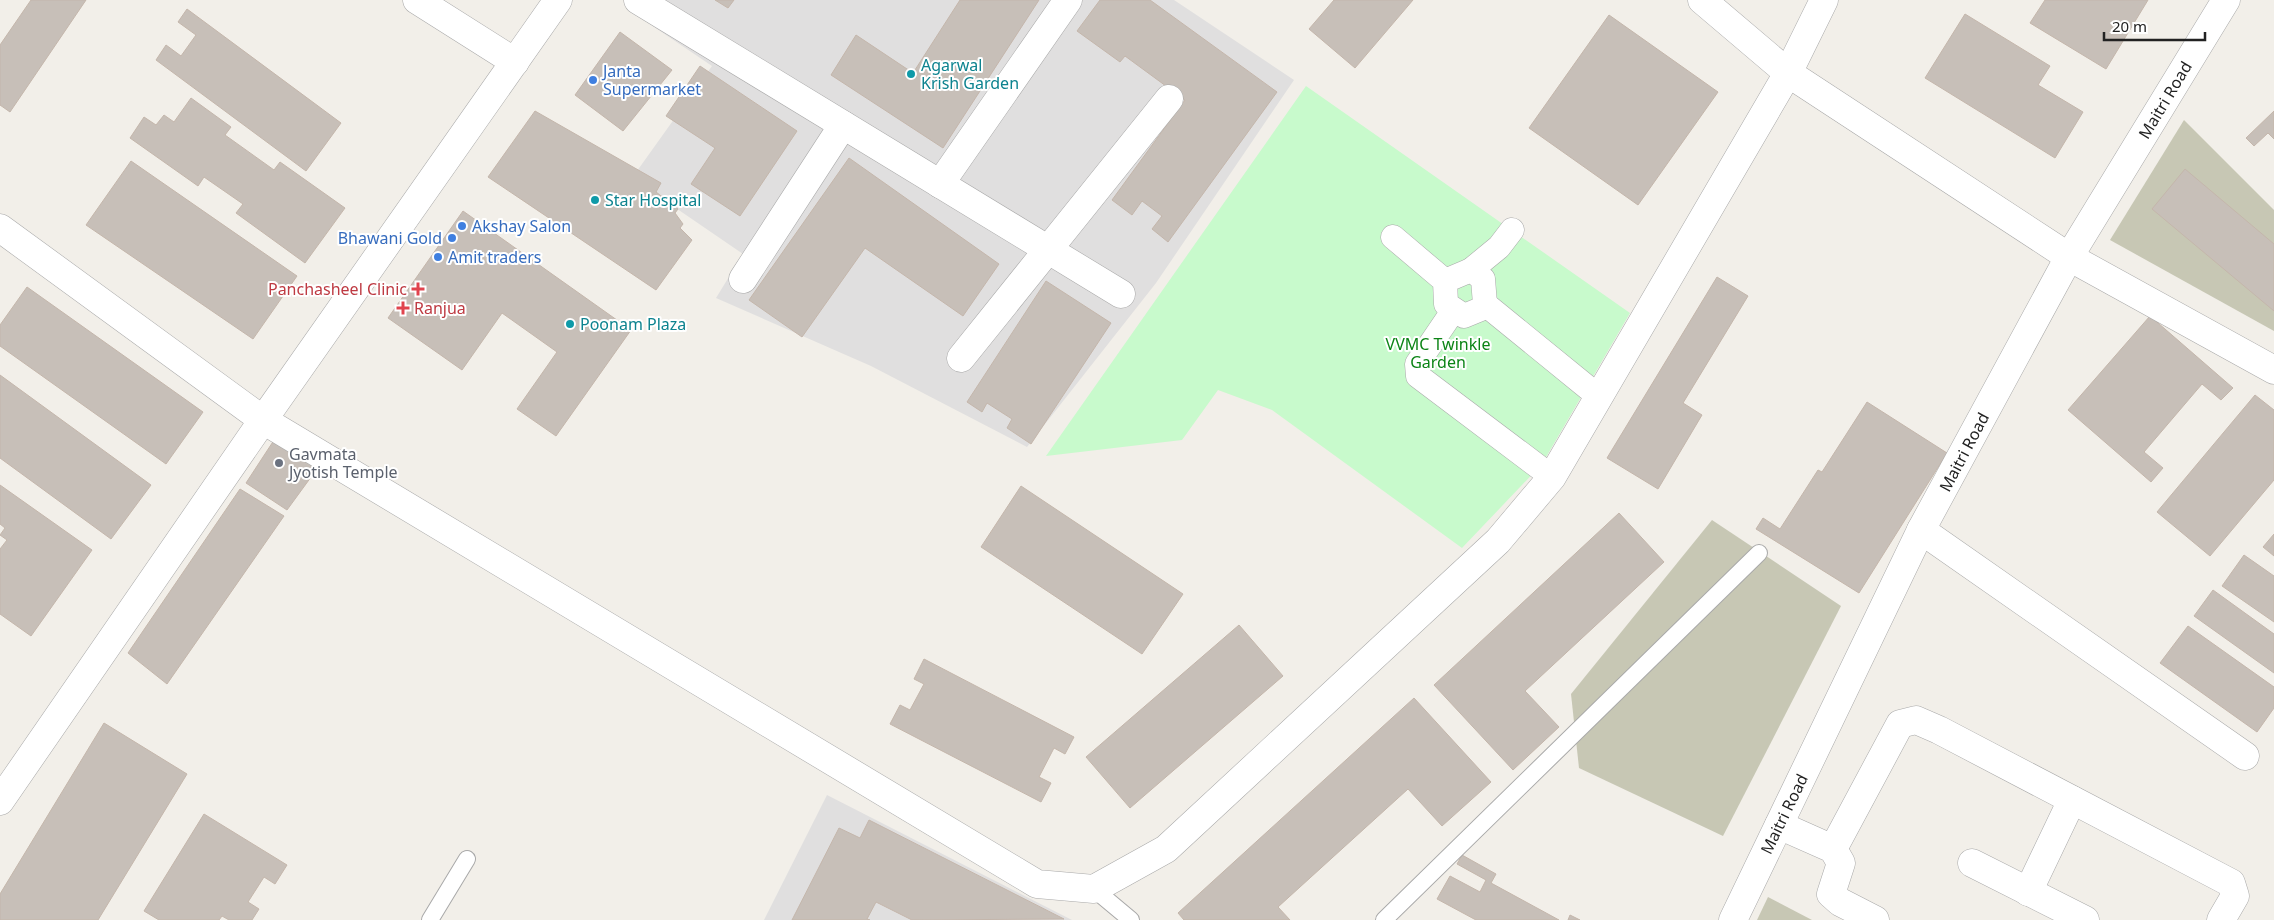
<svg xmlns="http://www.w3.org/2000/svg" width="2274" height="920" font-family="'Noto Sans',sans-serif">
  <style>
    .residential { fill: #e0dfdf }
    .construction { fill: #c7c7b4 }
    .park { fill: #c8facc }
    .building { fill: #c7bfb8; stroke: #c4b6ab }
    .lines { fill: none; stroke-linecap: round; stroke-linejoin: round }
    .service-casing { stroke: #a9a9a9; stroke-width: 18 }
    .pedestrian-casing { stroke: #a9a9a9; stroke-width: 25 }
    .minor-casing { stroke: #a9a9a9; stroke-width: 29 }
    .tertiary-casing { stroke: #a9a9a9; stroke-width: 29 }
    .service { stroke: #fff; stroke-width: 16 }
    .pedestrian { stroke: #fff; stroke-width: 24 }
    .minor { stroke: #fff; stroke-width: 28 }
    .tertiary { stroke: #fff; stroke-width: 28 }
    .culture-dot { fill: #0f9aa8; stroke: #fff; stroke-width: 2 }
    .shop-dot { fill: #3f7fe0; stroke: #fff; stroke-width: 2 }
    .health-dot { fill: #e0444e; stroke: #fff; stroke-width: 2 }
    .worship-dot { fill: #6b7280; stroke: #fff; stroke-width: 2 }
    .labels { text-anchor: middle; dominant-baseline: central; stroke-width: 4; stroke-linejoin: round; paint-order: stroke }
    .culture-label { font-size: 16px; fill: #0d838f; stroke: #fff; text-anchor: start }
    .shop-label { font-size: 16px; fill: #366cbe; stroke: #fff; text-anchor: start }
    .street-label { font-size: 16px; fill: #222; stroke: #fff }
    .health-label { font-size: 16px; fill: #be3a42; stroke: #fff; text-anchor: end }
    .park-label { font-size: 16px; fill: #0c8416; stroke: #fff }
    .worship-label { font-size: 16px; fill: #5b616d; stroke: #fff; text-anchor: start }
  </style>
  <rect width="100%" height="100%" fill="#f2efe9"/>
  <g class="residential">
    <path d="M 636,0 L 1174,0 L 1294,80 L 1156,283 L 1027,447 L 871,366 L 716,298 L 743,254 L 632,178 L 712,66 L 629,10 Z"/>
    <path d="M 827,795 L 1072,920 L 764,920 Z"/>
  </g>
  <g class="construction">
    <path d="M 2184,120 L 2274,210 L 2274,331 L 2110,240 Z"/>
    <path d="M 1712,520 L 1841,606 L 1723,836 L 1579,768 L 1571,694 Z"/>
    <path d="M 1768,897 L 1812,920 L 1757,920 Z"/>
  </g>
  <path class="park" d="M 1306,86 L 1630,313 L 1542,464 L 1462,548 L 1272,410 L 1218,390 L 1182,440 L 1046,456 Z"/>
  <g class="building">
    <path d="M 31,0 L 86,0 L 10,112 L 0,105 L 0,45 Z"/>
    <path d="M 715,0 L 734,0 L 728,8 Z"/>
    <path d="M 960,0 L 1039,0 L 943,148 L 831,75 L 856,35 L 913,73 Z"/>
    <path d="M 1100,0 L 1150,0 L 1277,92 L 1168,242 L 1152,229 L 1162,216 L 1142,201 L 1132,215 L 1112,200 L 1185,100 L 1125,56 L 1120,62 L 1077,31 Z"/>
    <path d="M 1334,0 L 1413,0 L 1355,68 L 1309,29 Z"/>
    <path d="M 2045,0 L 2148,0 L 2106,69 L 2030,23 Z"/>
    <path d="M 187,9 L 341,123 L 306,171 L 156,60 L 166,45 L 181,56 L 196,35 L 178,22 Z"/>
    <path d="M 1965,14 L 2050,66 L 2038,85 L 2083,112 L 2055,158 L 1925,78 Z"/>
    <path d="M 1609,15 L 1718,92 L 1638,205 L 1529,128 Z"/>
    <path d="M 620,32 L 672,70 L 623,131 L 575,95 Z"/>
    <path d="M 700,66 L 797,131 L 740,216 L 691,184 L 715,148 L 666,116 Z"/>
    <path d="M 191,98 L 231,127 L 225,135 L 274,170 L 280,162 L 345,208 L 305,263 L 236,213 L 243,204 L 204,177 L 198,186 L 130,138 L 144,117 L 156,125 L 164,115 L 174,122 Z"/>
    <path d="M 535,111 L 661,183 L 656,192 L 678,209 L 675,213 L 683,224 L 680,228 L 692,240 L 656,290 L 488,177 Z"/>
    <path d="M 2274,111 L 2274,139 L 2268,133 L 2254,146 L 2246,138 Z"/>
    <path d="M 849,158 L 999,264 L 963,316 L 865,248 L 802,337 L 749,300 Z"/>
    <path d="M 131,161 L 297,276 L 253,339 L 86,225 Z"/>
    <path d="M 2185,169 L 2274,244 L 2274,311 L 2152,209 Z"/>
    <path d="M 463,211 L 631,330 L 556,436 L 517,409 L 557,352 L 502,313 L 462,370 L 388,318 Z"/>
    <path d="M 1717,277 L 1748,296 L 1683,403 L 1702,415 L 1658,489 L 1607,458 Z"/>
    <path d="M 1046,281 L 1111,323 L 1031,444 L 1007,428 L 1012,419 L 987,403 L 982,412 L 967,402 Z"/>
    <path d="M 27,287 L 203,412 L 166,464 L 0,346 L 0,325 Z"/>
    <path d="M 2150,316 L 2233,388 L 2221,400 L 2202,384 L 2144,452 L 2163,468 L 2151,482 L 2068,410 Z"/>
    <path d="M 0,375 L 151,485 L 111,539 L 0,458 Z"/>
    <path d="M 2255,395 L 2274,410 L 2274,480 L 2210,556 L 2157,512 Z"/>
    <path d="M 1867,402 L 1947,453 L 1859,593 L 1756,529 L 1763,518 L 1780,529 L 1818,470 L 1822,472 Z"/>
    <path d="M 280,431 L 322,462 L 287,510 L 246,483 Z"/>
    <path d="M 0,485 L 92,550 L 31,636 L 0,614 L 0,549 L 7,540 L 0,535 L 5,528 L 0,524 Z"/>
    <path d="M 1021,486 L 1183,594 L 1142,654 L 981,547 Z"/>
    <path d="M 240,489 L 284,516 L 167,684 L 128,653 Z"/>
    <path d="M 1619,513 L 1664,562 L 1525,691 L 1559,727 L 1513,770 L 1434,685 Z"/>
    <path d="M 2274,534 L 2274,556 L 2263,547 Z"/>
    <path d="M 2244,555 L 2274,576 L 2274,622 L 2222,586 Z"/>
    <path d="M 2213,590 L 2274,634 L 2274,673 L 2194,616 Z"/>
    <path d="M 1239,625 L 1283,676 L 1130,808 L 1086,757 Z"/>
    <path d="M 2188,626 L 2274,687 L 2274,708 L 2257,732 L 2160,663 Z"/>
    <path d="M 924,659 L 1074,737 L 1065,754 L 1054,748 L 1039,777 L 1051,783 L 1041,802 L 890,724 L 900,705 L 910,710 L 924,684 L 914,679 Z"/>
    <path d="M 1414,698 L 1491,782 L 1442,826 L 1408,789 L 1278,907 L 1290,920 L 1184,920 L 1178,913 Z"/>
    <path d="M 104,723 L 187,774 L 98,920 L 0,920 L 0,894 Z"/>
    <path d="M 204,814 L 287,865 L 275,884 L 264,877 L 248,902 L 259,909 L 252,920 L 229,920 L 222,916 L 219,920 L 159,920 L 144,911 Z"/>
    <path d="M 869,820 L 1064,919 L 912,920 L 876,902 L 867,919 L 870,920 L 792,920 L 839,828 L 860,838 Z"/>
    <path d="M 1462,855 L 1496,874 L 1491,883 L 1559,920 L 1476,920 L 1437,899 L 1450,876 L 1480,892 L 1486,880 L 1457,864 Z"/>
    <path d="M 1570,915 L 1580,920 L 1568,920 Z"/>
  </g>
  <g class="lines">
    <g class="service-casing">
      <g id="service">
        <path d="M 1094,889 L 1131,920"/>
        <path d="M 430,920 L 467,859"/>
        <path d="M 1384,920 L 1759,553"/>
      </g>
    </g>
    <g class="pedestrian-casing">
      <g id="pedestrian">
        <path d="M 1393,237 L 1445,281 L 1446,304 L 1464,316 L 1481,309 L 1485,304 L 1483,279 L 1471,270 L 1445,281"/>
        <path d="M 1471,270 L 1499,247 L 1512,230"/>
        <path d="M 1485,304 L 1598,396"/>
        <path d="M 1453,311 L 1417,364 L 1418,376 L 1552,477"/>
      </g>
    </g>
    <g class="minor-casing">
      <g id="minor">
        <path d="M 417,0 L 515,62"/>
        <path d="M 638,0 L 1121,294"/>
        <path d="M 940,184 L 1068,0"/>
        <path d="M 0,228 L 263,420 L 1037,884 L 1094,889 L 1166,849 L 1498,541 L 1552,477 L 1788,73 L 1824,0"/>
        <path d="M 2069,257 L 2274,370"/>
        <path d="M 743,279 L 843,125"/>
        <path d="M 961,358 L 1169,99"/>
        <path d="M 1921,530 L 2245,756"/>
        <path d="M 0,801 L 263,420 L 558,0"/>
        <path d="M 1779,825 L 1833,849 L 1841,863 L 1831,894 L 1840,902 L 1875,920"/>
        <path d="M 1833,849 L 1900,724 L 1916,720 L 1939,730 L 2231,883 L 2235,896 L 2221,920"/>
        <path d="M 1972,863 L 2085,920"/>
        <path d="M 2028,892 L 2072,800"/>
      </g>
    </g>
    <g class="tertiary-casing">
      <g id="tertiary">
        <path d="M 1702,0 L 1788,73 L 2069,257"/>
        <path d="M 1733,920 L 1921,530 L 2069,257 L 2226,0"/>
      </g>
    </g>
    <use href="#service" class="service"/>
    <use href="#pedestrian" class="pedestrian"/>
    <use href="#minor" class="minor"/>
    <use href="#tertiary" class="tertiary"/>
  </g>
  <g class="culture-dot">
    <circle cx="911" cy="74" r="5"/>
    <circle cx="595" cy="200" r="5"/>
    <circle cx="570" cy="324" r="5"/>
  </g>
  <g class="shop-dot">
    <circle cx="593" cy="80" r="5"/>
    <circle cx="462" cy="226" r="5"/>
    <circle cx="452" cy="238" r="5"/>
    <circle cx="438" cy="257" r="5"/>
  </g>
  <g class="health-dot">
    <path d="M415.5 281.5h5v5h5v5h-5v5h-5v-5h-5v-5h5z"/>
    <path d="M400.5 300.5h5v5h5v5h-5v5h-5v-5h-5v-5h5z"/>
  </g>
  <circle class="worship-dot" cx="279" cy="463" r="5"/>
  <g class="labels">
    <g class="culture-label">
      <text x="921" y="65">Agarwal<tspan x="921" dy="18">Krish Garden</tspan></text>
      <text x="605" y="200">Star Hospital</text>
      <text x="580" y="324">Poonam Plaza</text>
    </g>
    <g class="shop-label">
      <text x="603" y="71">Janta<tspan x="603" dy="18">Supermarket</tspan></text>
      <text x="472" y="226">Akshay Salon</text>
      <text x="442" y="238" text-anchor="end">Bhawani Gold</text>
      <text x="448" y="257">Amit traders</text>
    </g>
    <g class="street-label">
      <text transform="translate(2165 100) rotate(-59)">Maitri Road</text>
      <text transform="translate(1964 452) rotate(-62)">Maitri Road</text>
      <text transform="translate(1784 814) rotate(-64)">Maitri Road</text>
    </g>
    <g class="health-label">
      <text x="407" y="289">Panchasheel Clinic</text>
      <text x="414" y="308" text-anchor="start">Ranjua</text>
    </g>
    <g class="park-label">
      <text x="1438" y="344">VVMC Twinkle<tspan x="1438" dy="18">Garden</tspan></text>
    </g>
    <g class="worship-label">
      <text x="289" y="454">Gavmata<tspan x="289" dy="18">Jyotish Temple</tspan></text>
    </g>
  </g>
  <path d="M2104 32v8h101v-8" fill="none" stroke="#222222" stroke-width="2.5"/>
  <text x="2112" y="32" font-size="15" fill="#222222" stroke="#ffffff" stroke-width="4" paint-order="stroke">20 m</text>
</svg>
